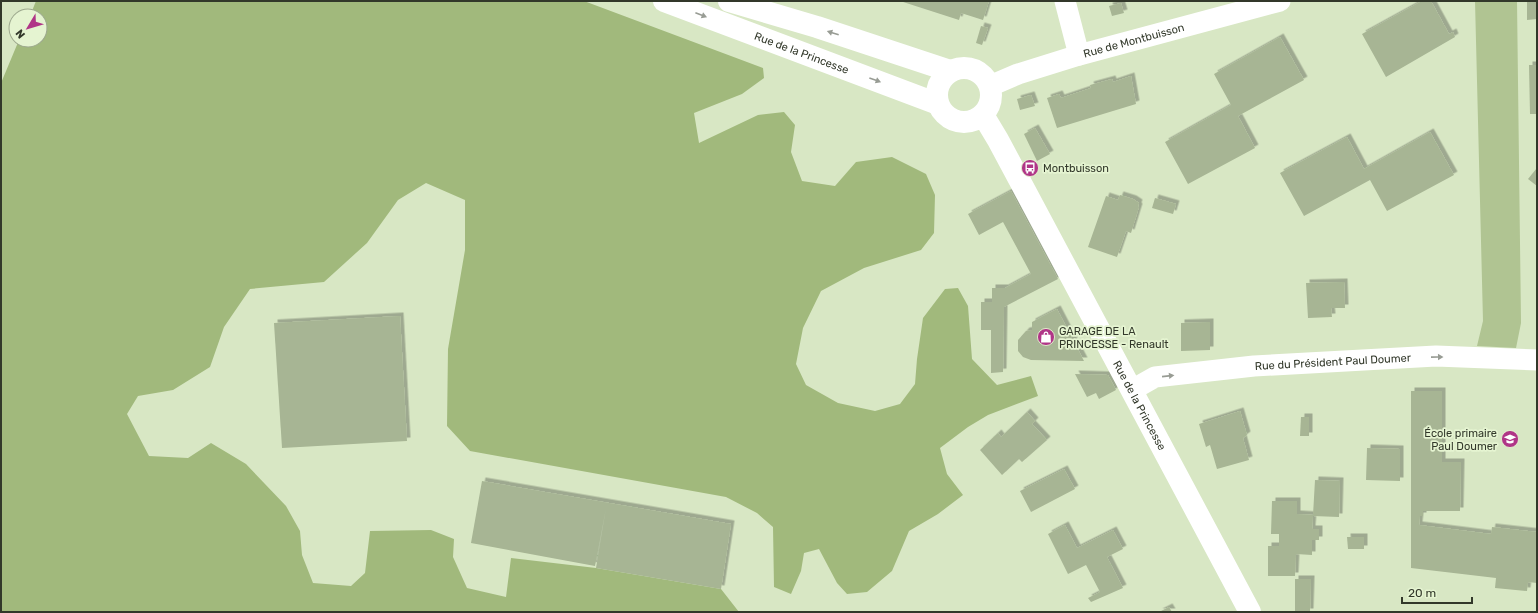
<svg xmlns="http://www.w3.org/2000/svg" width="1538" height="613" font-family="Rubik,sans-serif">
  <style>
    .green { fill: #b0c492 }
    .forest { fill: #a1b97c }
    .building { fill: #a7b594; filter: url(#shadow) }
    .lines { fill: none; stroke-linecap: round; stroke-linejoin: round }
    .street { stroke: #fff; stroke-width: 21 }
    .secondary { stroke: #fff; stroke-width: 22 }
    .oneway { fill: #989c94 }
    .labels { text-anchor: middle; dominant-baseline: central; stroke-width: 3.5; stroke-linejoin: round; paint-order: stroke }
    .street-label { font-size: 11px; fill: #32382a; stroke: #e5f4d1 }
    .poi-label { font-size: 11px; fill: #32382a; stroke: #e5f4d1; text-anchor: start }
  </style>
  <defs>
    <filter id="shadow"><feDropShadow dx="3.5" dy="-3.5" stdDeviation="0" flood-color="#0004"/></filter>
  </defs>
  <rect width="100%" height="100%" fill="#d8e7c4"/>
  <path class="green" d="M 1475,1 L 1517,1 L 1521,323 L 1516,348 L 1477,346 L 1483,321 Z"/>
  <path class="forest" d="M 36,1 L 584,1 L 763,68 L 764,78 L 742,94 L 694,113 L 699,143 L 758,115 L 784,112 L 795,125 L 791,152 L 802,181 L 835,186 L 856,162 L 892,157 L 926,174 L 935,195 L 934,233 L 921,250 L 864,268 L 821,291 L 803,328 L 796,364 L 806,385 L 838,403 L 875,411 L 900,404 L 915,384 L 917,359 L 923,318 L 945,289 L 958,288 L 968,306 L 972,359 L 997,385 L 1031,376 L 1038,396 L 988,415 L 968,427 L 940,448 L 947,474 L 963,495 L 938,514 L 909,531 L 892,571 L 867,592 L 847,594 L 837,583 L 819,549 L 804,553 L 801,571 L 791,594 L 774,587 L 773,527 L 757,513 L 726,497 L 470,451 L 447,426 L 448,349 L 465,250 L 465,200 L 426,183 L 398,200 L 367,243 L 324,282 L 250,289 L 224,327 L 210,367 L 173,390 L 138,396 L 127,414 L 149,456 L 188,458 L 211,443 L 246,464 L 286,506 L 300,531 L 302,555 L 313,583 L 351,586 L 365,573 L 370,531 L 431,530 L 454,539 L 453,557 L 467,588 L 506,597 L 511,558 L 596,568 L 721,589 L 739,612 L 1,612 L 1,83 L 19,40 L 40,40 L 40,16 L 30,16 Z"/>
  <g class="building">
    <path d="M 900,1 L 989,1 L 983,20 L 961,13 L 959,20 Z"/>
    <path d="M 1422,1 L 1431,1 L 1449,34 L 1453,32 L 1455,37 L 1386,77 L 1362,34 Z"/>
    <path d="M 1527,1 L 1537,1 L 1537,19 L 1527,20 Z"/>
    <path d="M 1121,3 L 1124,13 L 1112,16 L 1109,6 Z"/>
    <path d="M 981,26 L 988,28 L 982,45 L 976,43 Z"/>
    <path d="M 1280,37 L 1304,80 L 1238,116 L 1255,148 L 1188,184 L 1165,142 L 1231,105 L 1214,74 Z"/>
    <path d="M 1529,65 L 1537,65 L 1537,114 L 1530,114 Z"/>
    <path d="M 1131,76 L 1136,104 L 1057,128 L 1047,98 L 1059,94 L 1061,98 L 1091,88 L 1090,85 L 1112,79 L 1113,82 Z"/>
    <path d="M 1031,95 L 1035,106 L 1020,110 L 1017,99 Z"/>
    <path d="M 1035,128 L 1050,154 L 1037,161 L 1024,134 Z"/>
    <path d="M 1430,132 L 1454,175 L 1387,211 L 1370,180 L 1304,216 L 1280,173 L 1347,137 L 1364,169 Z"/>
    <path d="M 1537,168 L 1537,186 L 1528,179 Z"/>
    <path d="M 1011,191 L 1058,279 L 1004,307 L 1003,372 L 991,373 L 991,330 L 981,330 L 981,302 L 992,302 L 992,288 L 1005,288 L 1031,274 L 1003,222 L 979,235 L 968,214 Z"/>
    <path d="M 1120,195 L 1133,199 L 1139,203 L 1138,206 L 1139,207 L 1131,233 L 1126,231 L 1117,257 L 1088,247 L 1106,196 L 1118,200 Z"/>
    <path d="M 1155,198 L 1176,204 L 1173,214 L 1152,208 Z"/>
    <path d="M 1344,282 L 1345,308 L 1331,308 L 1332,317 L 1308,318 L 1306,283 Z"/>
    <path d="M 1057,309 L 1084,361 L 1031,360 L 1023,357 L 1018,351 L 1018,340 L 1026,331 L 1032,330 L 1032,322 Z"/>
    <path d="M 400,316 L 407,441 L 282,448 L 274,323 Z"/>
    <path d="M 1210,322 L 1210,350 L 1181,351 L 1181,323 Z"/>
    <path d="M 1075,374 L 1108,375 L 1116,390 L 1099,399 L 1096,393 L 1087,397 Z"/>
    <path d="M 1411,391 L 1442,391 L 1442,462 L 1461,462 L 1460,511 L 1423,511 L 1423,516 L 1420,516 L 1419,525 L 1491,534 L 1492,527 L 1537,532 L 1537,583 L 1528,582 L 1527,591 L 1495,588 L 1496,578 L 1411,568 Z"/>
    <path d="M 1240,411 L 1247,435 L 1243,438 L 1249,460 L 1217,469 L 1210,445 L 1206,447 L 1199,424 Z"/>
    <path d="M 1027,412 L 1035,421 L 1032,424 L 1047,440 L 1022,462 L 1019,459 L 1002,475 L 980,450 L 998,433 L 1001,437 Z"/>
    <path d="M 1301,417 L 1309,417 L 1309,436 L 1300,436 Z"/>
    <path d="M 1367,448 L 1400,449 L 1400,481 L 1366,480 Z"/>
    <path d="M 1064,469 L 1075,489 L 1031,512 L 1020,491 Z"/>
    <path d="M 1315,480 L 1340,481 L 1339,517 L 1313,516 L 1312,529 L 1319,529 L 1319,540 L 1312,540 L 1312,555 L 1296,554 L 1295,576 L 1268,576 L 1268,546 L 1279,546 L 1279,534 L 1271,534 L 1272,501 L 1297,501 L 1297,514 L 1313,515 Z"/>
    <path d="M 482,481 L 731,524 L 721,589 L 596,568 L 606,508 L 595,566 L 471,543 Z"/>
    <path d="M 1065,525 L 1077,548 L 1113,530 L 1123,549 L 1107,557 L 1123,588 L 1091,602 L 1088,598 L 1100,592 L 1086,565 L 1068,574 L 1048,534 Z"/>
    <path d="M 1347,537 L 1364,537 L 1364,549 L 1348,549 Z"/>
    <path d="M 1295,579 L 1311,579 L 1310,612 L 1295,612 Z"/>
    <path d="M 1169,607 L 1172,612 L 1159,612 Z"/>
  </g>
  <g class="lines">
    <g class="street">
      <path d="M 1065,1 L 1079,55"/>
      <path id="s1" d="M 990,86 L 1018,74 L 1079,55 L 1280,1"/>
      <path id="s2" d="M 1132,390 L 1155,377 L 1254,366 L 1436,356 L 1537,360"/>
    </g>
    <g class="secondary">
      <path id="s3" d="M 664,1 L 938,104"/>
      <path d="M 729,1 L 817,27 L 950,71"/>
      <circle cx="964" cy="95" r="27"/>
      <path id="s4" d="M 983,115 L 998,140 L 1250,612"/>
    </g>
  </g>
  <defs><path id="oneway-solid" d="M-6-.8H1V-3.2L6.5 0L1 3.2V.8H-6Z"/></defs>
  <g class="oneway">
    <use href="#oneway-solid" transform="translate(701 15) rotate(21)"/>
    <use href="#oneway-solid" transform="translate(833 33) rotate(-162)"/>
    <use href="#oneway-solid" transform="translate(875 80) rotate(20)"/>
    <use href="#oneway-solid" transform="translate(1437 357) rotate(-1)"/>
    <use href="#oneway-solid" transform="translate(1168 376) rotate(-6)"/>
  </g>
  <defs>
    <g id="bus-disc" transform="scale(0.9)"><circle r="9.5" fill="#b03587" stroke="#e5f4d1"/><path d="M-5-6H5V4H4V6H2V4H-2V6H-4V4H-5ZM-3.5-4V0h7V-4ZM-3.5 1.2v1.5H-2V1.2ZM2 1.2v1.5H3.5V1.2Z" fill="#fff"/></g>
    <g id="shop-disc" transform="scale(0.9)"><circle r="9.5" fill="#b03587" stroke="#e5f4d1"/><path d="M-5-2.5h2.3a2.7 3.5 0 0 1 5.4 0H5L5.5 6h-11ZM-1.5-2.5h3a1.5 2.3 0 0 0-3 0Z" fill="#fff"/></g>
    <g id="school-disc" transform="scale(0.9)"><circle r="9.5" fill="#b03587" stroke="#e5f4d1"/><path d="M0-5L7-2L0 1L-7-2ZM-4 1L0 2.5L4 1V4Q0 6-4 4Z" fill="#fff"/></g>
  </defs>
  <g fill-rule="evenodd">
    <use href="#bus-disc" x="1030" y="168"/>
    <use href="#shop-disc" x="1046" y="337"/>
    <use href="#school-disc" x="1510" y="439"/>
  </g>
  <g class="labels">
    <g class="street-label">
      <text stroke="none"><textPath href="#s1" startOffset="151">Rue de Montbuisson</textPath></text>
      <text stroke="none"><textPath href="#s3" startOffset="147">Rue de la Princesse</textPath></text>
      <text stroke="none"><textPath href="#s2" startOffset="205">Rue du Président Paul Doumer</textPath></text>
      <text stroke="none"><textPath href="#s4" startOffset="330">Rue de la Princesse</textPath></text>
    </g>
    <g class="poi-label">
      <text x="1043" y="168">Montbuisson</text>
      <text x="1059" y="331">GARAGE DE LA<tspan x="1059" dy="13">PRINCESSE - Renault</tspan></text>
      <text x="1497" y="433" text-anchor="end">École primaire<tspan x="1497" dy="13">Paul Doumer</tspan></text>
    </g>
  </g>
  <rect width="1538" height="613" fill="none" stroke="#32382a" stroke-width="4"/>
  <g transform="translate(28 28) rotate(232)"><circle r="19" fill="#e5f4d1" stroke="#9da98e"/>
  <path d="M0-3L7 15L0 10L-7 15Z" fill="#b03587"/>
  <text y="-6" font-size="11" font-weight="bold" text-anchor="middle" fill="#32382a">N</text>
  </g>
  <path d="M1402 597v6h70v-6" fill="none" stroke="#32382a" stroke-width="2"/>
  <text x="1408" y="597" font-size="12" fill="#32382a" stroke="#e5f4d1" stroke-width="3" paint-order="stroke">20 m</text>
</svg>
